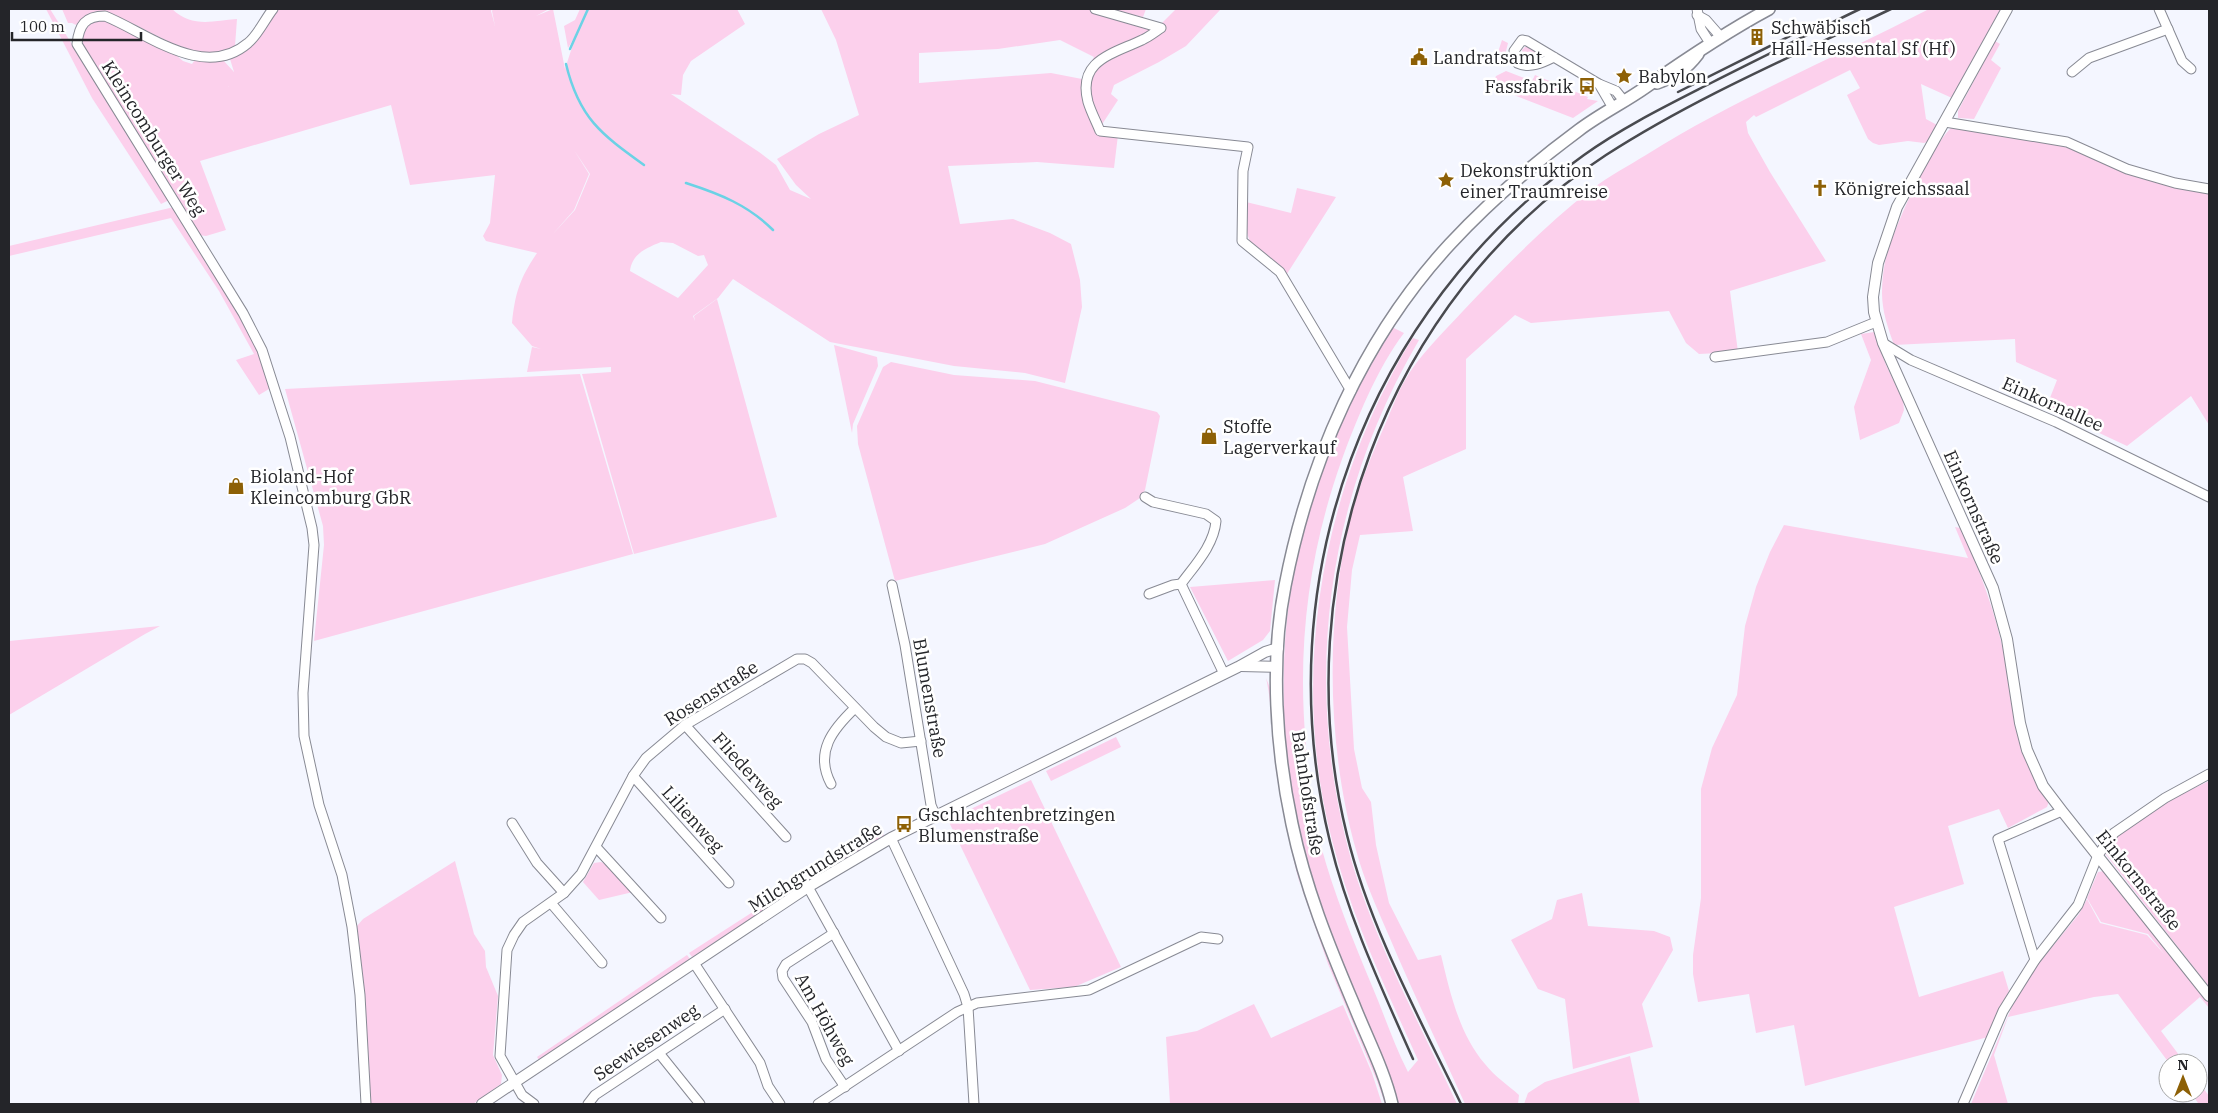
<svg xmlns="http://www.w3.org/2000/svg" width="2218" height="1113" font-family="'IBM Plex Serif',serif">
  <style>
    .green { fill: #fcd0ec; fill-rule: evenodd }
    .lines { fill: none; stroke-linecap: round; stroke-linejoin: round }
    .stream { stroke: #6bd2e5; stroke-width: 2.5 }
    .minor-casing { stroke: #888a94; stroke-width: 11 }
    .tertiary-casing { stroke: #888a94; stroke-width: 12 }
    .secondary-casing { stroke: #888a94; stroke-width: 14 }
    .minor { stroke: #fff; stroke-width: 9 }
    .tertiary { stroke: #fff; stroke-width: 10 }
    .secondary { stroke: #fff; stroke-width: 11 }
    .rail { stroke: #494a4f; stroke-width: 2.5 }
    .labels { text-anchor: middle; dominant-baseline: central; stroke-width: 5; stroke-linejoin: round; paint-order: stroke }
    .poi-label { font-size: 18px; fill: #242529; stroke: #fff; text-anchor: start }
    .street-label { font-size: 18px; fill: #242529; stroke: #fff }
  </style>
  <rect width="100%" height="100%" fill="#f4f6ff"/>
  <g class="green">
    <path d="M 46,9 L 50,9 L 169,200 L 161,204 L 92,98 Z"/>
    <path d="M 62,9 L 172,9 C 192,28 212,21 237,19 L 235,46 C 225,51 214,55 202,54 C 173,50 118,9 94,12 C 86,14 81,20 76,25 L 72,23 L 68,23 Z"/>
    <path d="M 277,9 L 492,9 L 491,11 L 495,26 L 492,11 L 493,9 L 549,9 L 536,16 L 553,9 L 565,69 L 576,35 L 568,48 L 564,26 L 575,20 L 580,9 L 737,9 L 745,24 L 691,61 L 683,75 L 681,95 L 671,94 L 759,152 L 776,165 L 790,190 L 811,199 L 796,185 L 777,159 L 819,134 L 859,115 L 836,40 L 821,9 L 1096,9 L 1156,29 L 1176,9 L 1220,10 L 1186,46 L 1159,62 L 1114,85 L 1111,94 L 1118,100 L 1097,132 L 1118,135 L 1114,168 L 1037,162 L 948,166 L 960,224 L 1013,219 L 1050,233 L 1071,244 L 1080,280 L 1082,307 L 1065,383 L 1025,373 L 954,366 L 830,342 L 733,279 L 718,298 L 693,316 L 695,321 L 694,316 L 717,299 L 777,517 L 634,554 L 582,374 L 611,372 L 611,367 L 527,372 L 532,347 L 541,349 L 532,346 L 512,323 C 515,293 520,278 537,253 L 486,241 L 483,236 L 490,223 L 495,175 L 410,185 L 391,105 L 200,161 L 226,230 L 206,236 L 198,235 L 83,49 L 82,33 L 87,23 L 103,19 L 169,49 L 183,61 L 192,64 L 195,60 L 208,62 L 223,60 L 234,72 L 228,87 L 234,72 L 230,59 L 251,46 ZM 1060,40 L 1094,57 L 1082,79 L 1051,73 L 919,83 L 919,53 L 998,49 ZM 574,150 L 590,174 L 575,210 L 552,235 L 574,210 L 589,174 ZM 661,242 L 673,243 L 698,256 L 704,255 L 708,265 L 678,298 L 630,271 C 632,254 646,248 661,242 Z"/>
    <path d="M 1107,9 L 1146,9 L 1143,17 Z"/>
    <path d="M 1929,9 L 2003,9 L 1952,98 L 1921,84 L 1926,119 L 1937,125 L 1929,141 L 1924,143 L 1908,141 L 1879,145 L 1873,143 L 1868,139 L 1847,95 L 1860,88 L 1850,70 L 1756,117 L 1754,115 L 1746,122 L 1748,133 L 1770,172 L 1826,261 L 1730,291 L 1738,352 L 1699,354 L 1686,343 L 1669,311 L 1531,323 L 1515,315 L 1466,359 L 1466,449 L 1403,477 L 1413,531 L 1360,535 L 1352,570 L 1347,627 L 1354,749 L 1362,788 L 1371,802 L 1376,845 L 1389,903 L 1418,960 L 1441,955 C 1450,992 1459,1034 1485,1064 C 1494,1076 1508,1085 1519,1095 L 1518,1104 L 1465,1104 C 1440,1048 1413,993 1389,936 C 1377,908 1364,880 1356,850 C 1327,748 1325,623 1350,520 C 1358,488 1371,457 1384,427 C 1391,412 1396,396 1404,382 C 1419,355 1443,333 1463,311 C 1504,268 1545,225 1592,189 C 1609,176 1628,166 1646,155 C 1736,98 1835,58 1929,9 Z"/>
    <path d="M 1502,40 L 1508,43 L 1506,51 L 1507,60 L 1502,61 L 1496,58 Z"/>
    <path d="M 1995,41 L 2000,44 L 1991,60 L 2001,68 L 1974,119 L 1958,118 L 1958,111 Z"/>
    <path d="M 1531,46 L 1543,54 L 1542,58 L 1530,60 L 1523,57 L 1522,50 L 1525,47 Z"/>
    <path d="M 1506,71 L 1532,81 L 1535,75 L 1588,97 L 1587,99 L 1598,101 L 1573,118 L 1491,86 L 1496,76 Z"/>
    <path d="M 1951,128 L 1961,128 L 2074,147 L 2115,165 L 2209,189 L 2209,425 L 2191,396 L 2127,446 L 2046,408 L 2057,380 L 2016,362 L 2015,339 L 1894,345 C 1888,328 1882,311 1882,293 C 1882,283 1883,272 1885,262 C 1892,232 1929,149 1951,128 Z"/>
    <path d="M 1297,188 L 1336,197 L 1285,277 L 1275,262 L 1258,250 L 1250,242 L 1247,233 L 1246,202 L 1291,213 Z"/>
    <path d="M 174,207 C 191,235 276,363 269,389 L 259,395 L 236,360 L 254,354 L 219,291 L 171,218 L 9,256 L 9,246 Z"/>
    <path d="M 1392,327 L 1404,333 C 1377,368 1356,421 1341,462 C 1308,556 1297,648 1306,746 C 1308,779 1312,814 1321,846 C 1334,894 1353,940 1372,986 C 1384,1014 1394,1045 1408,1072 L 1418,1060 C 1386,989 1351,916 1332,840 C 1294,694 1315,533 1380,398 C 1391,377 1400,357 1413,338 L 1419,340 C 1330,491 1304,666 1345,836 C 1366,926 1418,1020 1457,1104 L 1399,1104 C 1371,1031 1332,959 1311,883 C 1271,742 1273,588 1328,451 C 1346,408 1369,368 1392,327 Z"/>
    <path d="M 1874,332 L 1886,365 L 1903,400 L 1904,410 L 1899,423 L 1860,440 L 1854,407 L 1871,360 L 1861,334 Z"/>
    <path d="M 834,345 L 877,357 L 878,366 L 853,424 L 852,433 Z"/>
    <path d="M 891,362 L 954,375 L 1035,381 L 1157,412 L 1160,416 L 1145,490 L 1140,498 L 1125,508 L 1045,544 L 895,581 L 858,444 L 857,426 L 883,367 Z"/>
    <path d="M 580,374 L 633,554 L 314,641 L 324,545 L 323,526 L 285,389 Z"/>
    <path d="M 1784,525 L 1968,558 L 1955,527 L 1960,528 C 1980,569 1995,612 2005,658 C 2016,710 2014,755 2050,798 L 2047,807 L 2008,828 L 1999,809 L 1948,826 L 1964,884 L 1894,907 L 1919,997 L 2003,971 L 2009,991 L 1988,1037 L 1805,1086 L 1794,1025 L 1756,1033 L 1749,994 L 1698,1002 L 1693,974 L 1693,955 L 1701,898 L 1701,789 L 1712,748 L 1737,695 L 1745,626 L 1756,587 L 1770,552 Z"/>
    <path d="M 1275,580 L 1270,631 L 1263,640 L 1228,661 L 1190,587 Z"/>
    <path d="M 160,626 L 145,634 L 9,715 L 9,641 Z"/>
    <path d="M 1266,678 L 1273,695 L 1300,885 C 1289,842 1279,798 1274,754 C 1271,728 1272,703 1266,678 Z"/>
    <path d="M 1116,737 L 1121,747 L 1051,781 L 1046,771 Z"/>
    <path d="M 1031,780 L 1121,967 L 1074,987 L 1030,990 L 948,820 Z"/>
    <path d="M 2209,781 L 2209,987 L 2100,847 L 2167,801 Z"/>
    <path d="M 883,833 L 884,837 L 805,884 C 822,861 856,844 883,833 Z"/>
    <path d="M 455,861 L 474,934 L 485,951 L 486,967 L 498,996 L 493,1055 L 502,1075 L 501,1084 L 473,1104 L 371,1104 L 357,926 L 363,919 Z"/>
    <path d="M 601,862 L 612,867 L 633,892 L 599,900 L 583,882 L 594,863 Z"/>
    <path d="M 2104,871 L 2200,991 L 2200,996 L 2201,991 L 2209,1002 L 2209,1008 L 2200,997 L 2161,1031 L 2185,1063 L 2169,1063 L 2118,994 L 2094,997 L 2008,1017 L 1994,1055 L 2008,1104 L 1971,1104 L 2016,997 L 2035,968 L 2079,914 L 2087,899 L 2100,923 L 2147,935 L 2165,955 L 2148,934 L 2101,922 L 2087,898 L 2098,872 Z"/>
    <path d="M 807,877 L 801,886 L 692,957 L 689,953 Z"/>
    <path d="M 1303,888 L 1331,964 L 1380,1080 L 1387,1104 L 1385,1104 L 1377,1081 L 1328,964 L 1302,889 Z"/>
    <path d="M 1582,893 L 1588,926 L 1654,931 L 1670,937 L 1673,950 L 1642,1004 L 1653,1047 L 1573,1069 L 1565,999 L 1538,989 L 1511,940 L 1552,919 L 1557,900 Z"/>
    <path d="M 687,955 L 690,959 L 539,1060 L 537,1057 Z"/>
    <path d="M 1254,1004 L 1271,1038 L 1343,1005 L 1372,1073 L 1382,1104 L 1170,1104 L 1166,1037 L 1197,1031 Z"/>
    <path d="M 1630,1056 L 1640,1104 L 1524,1104 L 1528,1093 L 1545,1082 Z"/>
    <path d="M 2198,1081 L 2209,1096 L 2209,1104 L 2191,1104 L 2198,1103 L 2191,1093 L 2198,1093 Z"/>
  </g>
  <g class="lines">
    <g class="stream">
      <path d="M 570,49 L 588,9"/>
      <path d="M 566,64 C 579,118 601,134 644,165"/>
      <path d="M 686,183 C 720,194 748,205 773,230"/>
    </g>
    <g class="minor-casing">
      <g id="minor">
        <path d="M 273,9 C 265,19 258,35 248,43 C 204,81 147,33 105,16 C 85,16 79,25 77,44 L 243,313 L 262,350 L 290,437 L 312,528 L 314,545 L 303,693 L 304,736 L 319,805 L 342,875 L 352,927 L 360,995 L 366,1104"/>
        <path d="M 1095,9 L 1161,28 C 1155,32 1149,37 1142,40 C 1113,54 1077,60 1088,102 C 1091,112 1096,121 1100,131 L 1248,147 L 1243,171 L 1242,241 L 1280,272 L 1351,391"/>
        <path d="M 1697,9 L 1701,29 L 1710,43"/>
        <path d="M 2159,9 L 2182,61 L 2191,69"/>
        <path d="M 1697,15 L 1706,20 L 1720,36"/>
        <path d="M 1554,57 C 1542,63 1530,69 1517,63 L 1514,51 L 1522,40 L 1527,41 L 1599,84 L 1616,91 L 1624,101"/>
        <path d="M 2072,72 L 2089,58 L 2168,29"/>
        <path d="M 1599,84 L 1613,108"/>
        <path d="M 1945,122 L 2067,142 L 2127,169 L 2175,183 L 2209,189"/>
        <path d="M 1883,343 L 1911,360 L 2056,422 L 2209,497"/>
        <path d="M 1715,357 L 1827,342 L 1876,322"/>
        <path d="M 1145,497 L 1153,502 L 1206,514 L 1216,521 C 1214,545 1195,565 1181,584 L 1224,674"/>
        <path d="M 892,585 L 905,645 L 931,805 L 936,817"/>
        <path d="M 1149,594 L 1173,585 L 1181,584"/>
        <path d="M 685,725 L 786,837"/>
        <path d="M 633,776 L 729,883"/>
        <path d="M 831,784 C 814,752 833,729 855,708"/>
        <path d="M 512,823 L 537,863 L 564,893"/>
        <path d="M 891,838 L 964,994 L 968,1007 L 974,1104"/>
        <path d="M 596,847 L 661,918"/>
        <path d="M 808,887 L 899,1051"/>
        <path d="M 551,903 L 602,963"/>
        <path d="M 834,933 L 786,964 L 782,971 L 783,978 L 812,1022 L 826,1059 L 845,1087"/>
        <path d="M 2035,960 L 1998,839 L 2062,811"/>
        <path d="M 694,963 L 760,1063 L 768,1086 L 780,1104"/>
        <path d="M 659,1053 L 700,1104"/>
        <path d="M 534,1104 L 522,1095 L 500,1056 L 507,950 L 514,935 L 523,922 L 564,893 L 581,874 L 633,776 L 646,758 L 685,725 L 797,659 L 805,659 L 812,663 L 874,727 L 886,737 L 901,743 L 921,741"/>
        <path d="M 588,1104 L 595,1095 L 725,1009"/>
        <path d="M 818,1104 L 957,1012 L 977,1003 L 1089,990 L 1201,937 L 1218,939"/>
        <path d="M 1963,1104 L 2003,1011 L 2035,960 L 2078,905 L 2098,855 L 2114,833 L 2165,798 L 2209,774"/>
      </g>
    </g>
    <g class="tertiary-casing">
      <g id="tertiary">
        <path d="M 2007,9 L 1897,207 L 1878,263 L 1873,297 L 1874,312 L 1883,343 L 1993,588 L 2007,639 L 2020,723 L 2027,750 L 2043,786 L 2062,811 L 2209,996"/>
        <path d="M 1241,666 L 1277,667"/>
        <path d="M 482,1104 L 808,887 L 891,838 L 1238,667 L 1265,652 L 1278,648"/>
      </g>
    </g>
    <g class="secondary-casing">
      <g id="secondary">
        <path d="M 1657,83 C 1675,76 1686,70 1698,54"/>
        <path d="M 1392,1104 C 1384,1070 1367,1038 1354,1005 C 1329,946 1305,887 1292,824 C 1276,749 1270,661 1285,586 C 1309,461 1363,338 1450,244 C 1489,202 1533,164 1579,130 C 1600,114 1625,102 1646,87 C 1686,59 1726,32 1769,9"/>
      </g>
    </g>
    <use href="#minor" class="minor"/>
    <use href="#tertiary" class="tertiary"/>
    <use href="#secondary" class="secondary"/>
    <g class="rail">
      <path d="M 1678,92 L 1794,34"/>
      <path d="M 1413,1059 C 1382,989 1348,917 1330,842 C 1266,580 1365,312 1584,155 C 1623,127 1668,105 1711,83 C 1761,58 1810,33 1860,9"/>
      <path d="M 1461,1104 C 1420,1019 1369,926 1347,835 C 1284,581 1385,299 1606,155 C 1696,97 1795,55 1891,9"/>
    </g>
  </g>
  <defs>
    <g id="building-bare" transform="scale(1.35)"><path d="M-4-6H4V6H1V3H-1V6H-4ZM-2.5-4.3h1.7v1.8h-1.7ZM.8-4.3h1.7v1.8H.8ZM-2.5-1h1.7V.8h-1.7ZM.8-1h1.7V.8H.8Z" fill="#8d6006" stroke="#fff" stroke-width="2.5" paint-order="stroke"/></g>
    <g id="civic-bare" transform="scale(1.35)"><path d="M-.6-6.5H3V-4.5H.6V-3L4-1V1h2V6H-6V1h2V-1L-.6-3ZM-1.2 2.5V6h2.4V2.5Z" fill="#8d6006" stroke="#fff" stroke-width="2.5" paint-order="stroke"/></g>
    <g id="sight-bare" transform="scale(1.35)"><path d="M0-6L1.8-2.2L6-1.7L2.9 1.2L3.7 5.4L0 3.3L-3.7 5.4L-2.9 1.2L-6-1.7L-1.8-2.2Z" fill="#8d6006" stroke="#fff" stroke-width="2.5" paint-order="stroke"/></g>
    <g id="bus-bare" transform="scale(1.35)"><path d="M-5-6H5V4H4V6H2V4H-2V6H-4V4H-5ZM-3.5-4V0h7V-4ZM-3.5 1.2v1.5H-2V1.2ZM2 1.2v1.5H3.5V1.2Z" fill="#8d6006" stroke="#fff" stroke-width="2.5" paint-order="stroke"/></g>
    <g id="church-bare" transform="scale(1.35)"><path d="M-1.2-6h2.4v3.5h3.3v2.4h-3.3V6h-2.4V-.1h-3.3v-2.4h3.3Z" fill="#8d6006" stroke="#fff" stroke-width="2.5" paint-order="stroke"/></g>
    <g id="shop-bare" transform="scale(1.35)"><path d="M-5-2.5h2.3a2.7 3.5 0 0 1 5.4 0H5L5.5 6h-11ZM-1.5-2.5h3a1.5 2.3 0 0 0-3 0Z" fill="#8d6006" stroke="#fff" stroke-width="2.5" paint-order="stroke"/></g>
  </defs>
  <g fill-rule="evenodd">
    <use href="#building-bare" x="1757" y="37"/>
    <use href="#civic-bare" x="1419" y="57"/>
    <use href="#sight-bare" x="1624" y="76"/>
    <use href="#bus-bare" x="1587" y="86"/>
    <use href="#sight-bare" x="1446" y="180"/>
    <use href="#church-bare" x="1820" y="188"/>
    <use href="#shop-bare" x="1209" y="436"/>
    <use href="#shop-bare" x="236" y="486"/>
    <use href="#bus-bare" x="904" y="824"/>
  </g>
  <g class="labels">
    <g class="poi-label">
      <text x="1771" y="27">Schwäbisch<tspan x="1771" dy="21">Hall-Hessental Sf (Hf)</tspan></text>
      <text x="1433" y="57">Landratsamt</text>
      <text x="1638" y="76">Babylon</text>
      <text x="1573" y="86" text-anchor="end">Fassfabrik</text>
      <text x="1460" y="170">Dekonstruktion<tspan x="1460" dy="21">einer Traumreise</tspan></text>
      <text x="1834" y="188">Königreichssaal</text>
      <text x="1223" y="426">Stoffe<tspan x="1223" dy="21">Lagerverkauf</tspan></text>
      <text x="250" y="476">Bioland-Hof<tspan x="250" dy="21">Kleincomburg GbR</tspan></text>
      <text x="918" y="814">Gschlachtenbretzingen<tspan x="918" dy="21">Blumenstraße</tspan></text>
    </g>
    <g class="street-label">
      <text transform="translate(154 138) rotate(58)">Kleincomburger Weg</text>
      <text transform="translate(2053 404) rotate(24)">Einkornallee</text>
      <text transform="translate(1974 507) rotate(66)">Einkornstraße</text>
      <text transform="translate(711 693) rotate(-32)">Rosenstraße</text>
      <text transform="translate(930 698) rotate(80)">Blumenstraße</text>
      <text transform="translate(748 770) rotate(48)">Fliederweg</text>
      <text transform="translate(1308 793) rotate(81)">Bahnhofstraße</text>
      <text transform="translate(693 819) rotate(48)">Lilienweg</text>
      <text transform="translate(815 867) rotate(-32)">Milchgrundstraße</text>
      <text transform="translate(2139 880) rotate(51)">Einkornstraße</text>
      <text transform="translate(825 1019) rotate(61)">Am Höhweg</text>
      <text transform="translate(646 1042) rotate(-34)">Seewiesenweg</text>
    </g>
  </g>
  <rect width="2218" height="1113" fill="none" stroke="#242529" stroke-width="20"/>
  <g transform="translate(2183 1078)"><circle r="24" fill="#ffffff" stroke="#a7a8a9"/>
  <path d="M0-4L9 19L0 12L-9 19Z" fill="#8d6006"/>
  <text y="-8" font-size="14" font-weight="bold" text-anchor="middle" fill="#242529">N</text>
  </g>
  <path d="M12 32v8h129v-8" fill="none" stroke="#242529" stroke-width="2.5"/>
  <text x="20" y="32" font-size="15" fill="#242529" stroke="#ffffff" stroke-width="4" paint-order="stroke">100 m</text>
</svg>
